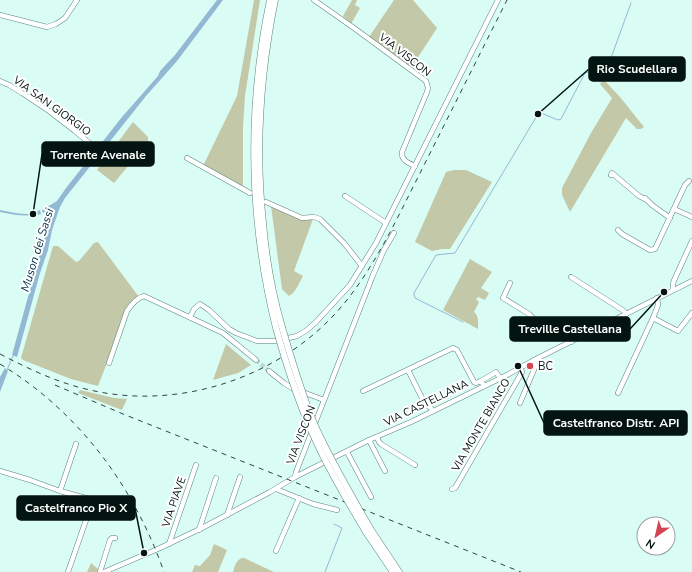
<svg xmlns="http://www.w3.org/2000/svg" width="692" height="572" font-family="'Nunito Sans',sans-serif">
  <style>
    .green { fill: #c3c8a8 }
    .water { fill: #93b8d4 }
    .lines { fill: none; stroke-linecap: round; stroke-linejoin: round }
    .stream { stroke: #93b8d4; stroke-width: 1 }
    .minor-tunnel { stroke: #b9dad2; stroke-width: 4.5; stroke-dasharray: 4.5 2; stroke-linecap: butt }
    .minor-casing { stroke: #5b857c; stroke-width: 5.5 }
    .highway-casing { stroke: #5b857c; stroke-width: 7 }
    .minor { stroke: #fff; stroke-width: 4.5 }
    .highway { stroke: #fff; stroke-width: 6 }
    .rail { stroke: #2f433f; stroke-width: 1; stroke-dasharray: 5 5; stroke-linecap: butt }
    .highway-bridge-casing { stroke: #5b857c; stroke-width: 7; stroke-linecap: butt }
    .highway-bridge { stroke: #fff; stroke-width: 6 }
    .poi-dot { fill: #d34352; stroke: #fff; stroke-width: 1.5 }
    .labels { text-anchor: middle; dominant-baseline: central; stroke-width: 4; stroke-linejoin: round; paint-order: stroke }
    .street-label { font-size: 11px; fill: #041411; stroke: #fff }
    .poi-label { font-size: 11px; fill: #041411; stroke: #fff; text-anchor: start }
    .water-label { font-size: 12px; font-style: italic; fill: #002e4b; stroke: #fff }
    .leader { fill: none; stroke: #041411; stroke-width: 1.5 }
    .callout-dot { fill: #041411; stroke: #fff; stroke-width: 1.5 }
    .callout { fill: #041411; stroke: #041411; stroke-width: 1.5 }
    .callout-label { font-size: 12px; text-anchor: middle; font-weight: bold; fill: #fff }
  </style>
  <rect width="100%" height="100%" fill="#d9fdf4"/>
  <g class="green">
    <path d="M 254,0 L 260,0 L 245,96 L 243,127 L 243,188 L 203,166 L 237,96 Z"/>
    <path d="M 352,0 L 357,0 L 355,5 L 360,8 L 351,24 L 343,16 Z"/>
    <path d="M 394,0 L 413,0 L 437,28 L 411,68 L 369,37 Z"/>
    <path d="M 604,80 L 620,97 L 644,127 L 641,129 L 637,129 L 626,118 L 570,212 L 562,195 L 562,188 L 591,133 L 612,98 L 600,84 Z"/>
    <path d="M 133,122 L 148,137 L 148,142 L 114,183 L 97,170 Z"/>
    <path d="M 454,170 L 466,170 L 492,182 L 450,249 L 442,249 L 432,251 L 415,242 L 446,172 Z"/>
    <path d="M 271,206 L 299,219 L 304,220 L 313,219 L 294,271 L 303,276 C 299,283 296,292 289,296 L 282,289 Z"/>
    <path d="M 98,242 L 139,297 L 130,304 L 98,386 L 71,379 L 23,360 L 21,358 L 53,246 L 58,246 L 76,262 L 79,261 L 94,243 Z"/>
    <path d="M 470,259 L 492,272 L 481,288 L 489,293 L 485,300 L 478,297 L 476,299 L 479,302 L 474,312 C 479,316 478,322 478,329 L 443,310 Z"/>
    <path d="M 226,344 L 251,365 L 238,373 L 213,380 Z"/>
    <path d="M 80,390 L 114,398 L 127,399 L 122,410 L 78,393 Z"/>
    <path d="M 214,544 L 227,550 L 218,572 L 192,572 L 195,565 L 200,566 L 210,555 Z"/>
    <path d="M 242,558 L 244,558 L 274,572 L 233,572 C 235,566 236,560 242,558 Z"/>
    <path d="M 91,563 L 98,569 L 98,572 L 87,572 Z"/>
  </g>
  <g class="water">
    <path d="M 217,0 L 223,0 L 177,61 L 146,96 L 65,198 L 60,207 L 52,230 L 48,250 L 40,273 L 17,357 L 12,355 L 50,217 L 53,211 L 50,209 L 43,213 L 42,210 L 57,201 L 66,188 L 122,117 L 158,76 L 160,71 L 175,55 Z"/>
    <path d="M 0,210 C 13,212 28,218 40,210 L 41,214 C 27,217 14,215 0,212 Z"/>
    <path d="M 5,368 L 8,371 L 0,392 L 0,377 Z"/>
  </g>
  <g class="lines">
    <g class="stream">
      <path d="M 463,322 L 415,298 L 414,295 L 414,293 L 436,255 L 455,253 L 538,114 L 541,113 L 558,120 L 561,119 L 585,73 L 587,72 L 601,82 L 603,80 L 631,3"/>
      <path d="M 7,370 L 14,354"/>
      <path d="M 325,572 L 342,528 L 334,524"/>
    </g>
    <path class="minor-tunnel" d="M 256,360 L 269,371"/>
    <g class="minor-casing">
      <g id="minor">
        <path d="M 314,0 L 354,28 L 426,81 L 428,88 L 427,92 L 402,152 C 401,160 408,163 415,166"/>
        <path d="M 0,15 L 47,27 L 56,24 L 65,18 L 77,0"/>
        <path d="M 0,81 L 9,85 L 22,93 L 49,111 L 75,131 L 93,146"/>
        <path d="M 187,158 L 250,193"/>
        <path d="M 611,175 L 612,173 L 639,196 L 645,199"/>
        <path d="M 345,196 L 386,223"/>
        <path d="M 645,198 L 652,205 L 670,218"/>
        <path d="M 266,202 L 302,218 L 314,217 L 320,219 L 344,243 L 362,266"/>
        <path d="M 674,209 L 692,217"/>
        <path d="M 618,230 L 622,234 L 650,250 L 655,249 L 685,185 L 689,181"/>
        <path d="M 571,277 L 624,311 L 626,314"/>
        <path d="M 510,283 L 503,298 L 529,314 L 533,318 L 571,342"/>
        <path d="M 673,290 C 672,284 673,281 676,276 L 692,241"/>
        <path d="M 190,317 L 194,309 L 200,304 L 209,310 L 229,329 L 236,333 L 257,341 L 275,341 L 297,336 L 307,330 L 316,322 L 350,285 L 376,243 L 498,0"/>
        <path d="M 653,318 L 678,331 L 692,313"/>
        <path d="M 109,363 L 127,311 C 131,305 136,298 144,296 L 223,333 L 256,360"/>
        <path d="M 408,370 L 425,404 L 431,408 L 432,411"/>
        <path d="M 269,371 L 284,383 L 292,388 L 324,400"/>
        <path d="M 481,381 L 496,372 L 500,378"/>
        <path d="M 363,391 L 453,348 L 457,350 L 474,382 L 476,383 L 481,381 L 484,386"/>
        <path d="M 618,393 L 653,318 L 658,305 L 657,298"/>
        <path d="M 520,403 L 536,365 L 534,360"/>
        <path d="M 377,437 L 379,442 L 381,444 L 415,465"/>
        <path d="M 369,440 L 385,471"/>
        <path d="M 347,452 L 371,497"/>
        <path d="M 0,471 L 30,480 L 60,491 L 93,500 L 68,572"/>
        <path d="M 295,477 L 296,472 L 373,275 L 384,250 L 394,233"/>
        <path d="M 276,489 L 313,504 L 337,510"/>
        <path d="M 452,489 L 455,488 L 517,381 L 522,372 L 520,367"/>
        <path d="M 60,491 L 76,444"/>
        <path d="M 227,515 L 240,477"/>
        <path d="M 199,530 L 216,478"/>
        <path d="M 169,544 L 196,465"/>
        <path d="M 276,551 L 299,498"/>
        <path d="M 100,572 L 110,540 L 112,538 L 115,538"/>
        <path d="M 104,572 L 160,548 L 202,528 L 270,492 L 295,477 L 369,440 L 411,422 L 505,376 L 538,358 L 692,281"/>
      </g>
    </g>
    <g class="highway-casing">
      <g id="highway">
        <path d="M 270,0 C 247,110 249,219 276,328"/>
        <path d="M 275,0 C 260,74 255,148 263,223 C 266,259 272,293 282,327"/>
        <path d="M 371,530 L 399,572"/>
        <path d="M 366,532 L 393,572"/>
      </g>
    </g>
    <use href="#minor" class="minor"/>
    <use href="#highway" class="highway"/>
    <g class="rail">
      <path d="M 0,354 C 29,369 58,383 90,390 C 180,411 282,377 342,306 C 368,275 387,239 405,203 L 507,0"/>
      <path d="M 0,364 C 78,411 134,486 164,572"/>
      <path d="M 55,385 L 123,414 L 521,572"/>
    </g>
    <g class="highway-bridge-casing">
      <g id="highway-bridge">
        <path d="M 282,327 C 292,361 302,396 316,428 C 332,463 352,497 371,530"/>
        <path d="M 276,328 C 287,367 299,406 317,443 C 331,474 349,503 366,532"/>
      </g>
    </g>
    <use href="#highway-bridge" class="highway-bridge"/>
  </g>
  <circle class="poi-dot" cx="530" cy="366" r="4"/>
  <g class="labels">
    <g class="street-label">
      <text transform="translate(405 55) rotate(38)">VIA VISCON</text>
      <text transform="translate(52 106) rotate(36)">VIA SAN GIORGIO</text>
      <text transform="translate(426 403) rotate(-26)">VIA CASTELLANA</text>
      <text transform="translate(481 425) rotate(-60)">VIA MONTE BIANCO</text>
      <text transform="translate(301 435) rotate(-69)">VIA VISCON</text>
      <text transform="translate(174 502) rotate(-71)">VIA PIAVE</text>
    </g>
    <g class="poi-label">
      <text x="538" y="366">BC</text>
    </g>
    <g class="water-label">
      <text transform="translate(37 250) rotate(-73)">Muson dei Sassi</text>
    </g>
  </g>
  <path class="leader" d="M538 114L589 69M33 214L42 154M664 292L630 329M518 366L544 423M144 553L135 508"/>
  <g class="callout-dot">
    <circle cx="538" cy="114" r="4"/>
    <circle cx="33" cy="214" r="4"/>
    <circle cx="664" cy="292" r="4"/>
    <circle cx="518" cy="366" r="4"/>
    <circle cx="144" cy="553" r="4"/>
  </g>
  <g class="callout">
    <rect x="589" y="57" width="96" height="24" rx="4"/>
    <rect x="42" y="142" width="112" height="24" rx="4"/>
    <rect x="510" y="317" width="120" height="24" rx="4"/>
    <rect x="544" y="411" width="143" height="24" rx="4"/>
    <rect x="17" y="496" width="118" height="24" rx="4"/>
  </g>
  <g class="callout-label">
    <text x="637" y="73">Rio Scudellara</text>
    <text x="98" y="159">Torrente Avenale</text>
    <text x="570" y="333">Treville Castellana</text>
    <text x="616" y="427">Castelfranco Distr. API</text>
    <text x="76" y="512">Castelfranco Pio X</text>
  </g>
  <g transform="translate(656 536) rotate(214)"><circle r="19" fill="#ffffff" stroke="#9ba1a0"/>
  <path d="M0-3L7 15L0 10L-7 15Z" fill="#d34352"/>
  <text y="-6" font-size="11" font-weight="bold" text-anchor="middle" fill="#041411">N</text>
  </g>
</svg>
